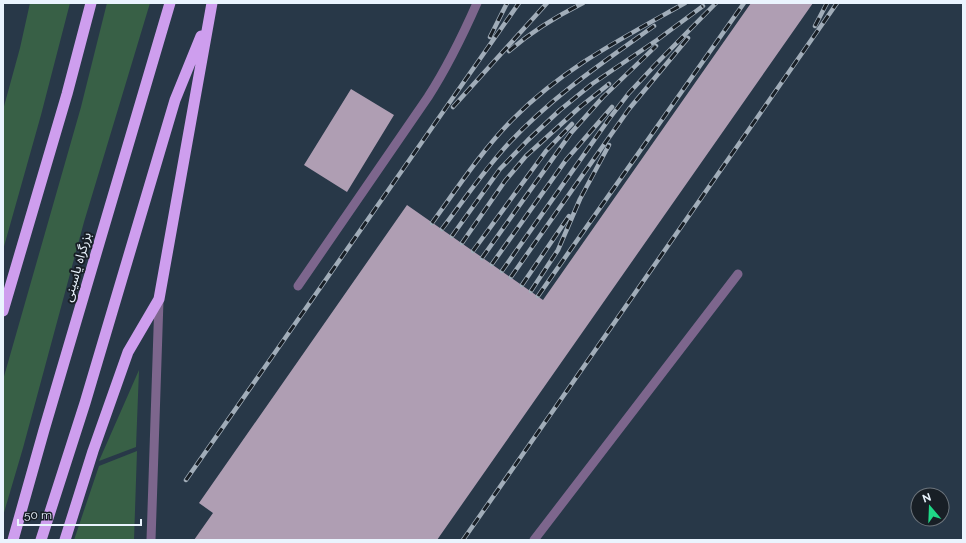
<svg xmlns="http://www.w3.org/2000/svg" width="966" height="543" font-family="Raleway,'Noto Sans Arabic',sans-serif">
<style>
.green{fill:#386046}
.building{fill:#af9eb3}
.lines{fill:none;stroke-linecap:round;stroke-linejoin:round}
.service{stroke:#7d668d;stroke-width:9}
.trunk{stroke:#ce9eee;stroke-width:11}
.rail-casing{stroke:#a1adb9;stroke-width:4.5}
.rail{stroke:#181f26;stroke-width:3;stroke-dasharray:9;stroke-linecap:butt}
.labels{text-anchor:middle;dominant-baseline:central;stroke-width:4;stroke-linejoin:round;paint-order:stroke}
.street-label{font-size:13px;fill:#eaf4fe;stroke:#181f26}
</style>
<rect width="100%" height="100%" fill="#283848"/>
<path class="green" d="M30,3h40l-29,112 -38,135v-140l17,-62z
M107,3h43l-66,219 -61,226 -20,68v-136l78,-273z
M139,370l-3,77 -37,14z
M137,451l-3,89h-60l25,-74z"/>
<path class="building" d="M751,3h62l-376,537h-243l19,-27 -14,-10 208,-298 136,95z
M351,89l43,26 -47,77 -43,-27z"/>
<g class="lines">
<path class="service" d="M298,286l130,-189c20,-31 34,-60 49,-94
M151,540l8,-240
M534,540l204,-266"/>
<path class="trunk" d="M3,311l64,-217 24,-91
M13,540l31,-110 126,-427
M41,540l44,-137 90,-303 26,-64
M65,540l28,-89 35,-99 31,-53 53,-296"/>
<g class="rail-casing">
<path id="rail" d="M815,26l12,-23
M490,37l17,-34
M509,51c22,-19 48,-35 74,-48
M453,107l94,-104
M432,223c26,-36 51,-74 82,-105 51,-51 109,-80 171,-115
M442,229c22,-29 42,-59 67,-86 44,-47 93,-80 145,-117
M452,236l48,-67 28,-29 32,-30 32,-26 65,-44 46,-34
M462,243l43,-62 21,-25 54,-49 29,-23
M473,251l73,-100 26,-27
M482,258l89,-125 32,-36 53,-51
M492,264l74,-104 46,-53
M502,271l107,-152 20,-26 27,-29 60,-61
M511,277l118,-168 59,-71
M522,285l47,-69
M531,291l27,-41 22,-51 29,-54
M538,296l206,-293
M186,480l333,-477
M463,540l374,-537"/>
</g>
<use href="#rail" class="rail"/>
</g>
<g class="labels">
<g class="street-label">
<text transform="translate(77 267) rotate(-74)">بزرگراه یاسینی</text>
</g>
</g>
<rect width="966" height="543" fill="none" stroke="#eaf4fe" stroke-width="8"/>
<g transform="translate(930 507) rotate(341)"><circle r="19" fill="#181f26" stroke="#6c747c"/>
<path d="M0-3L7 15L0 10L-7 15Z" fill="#1fd887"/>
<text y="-6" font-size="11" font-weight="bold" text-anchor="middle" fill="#eaf4fe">N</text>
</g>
<path d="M18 519v6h123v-6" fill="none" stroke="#eaf4fe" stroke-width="2"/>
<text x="24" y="519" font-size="12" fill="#eaf4fe" stroke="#181f26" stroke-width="3" paint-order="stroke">50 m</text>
</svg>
